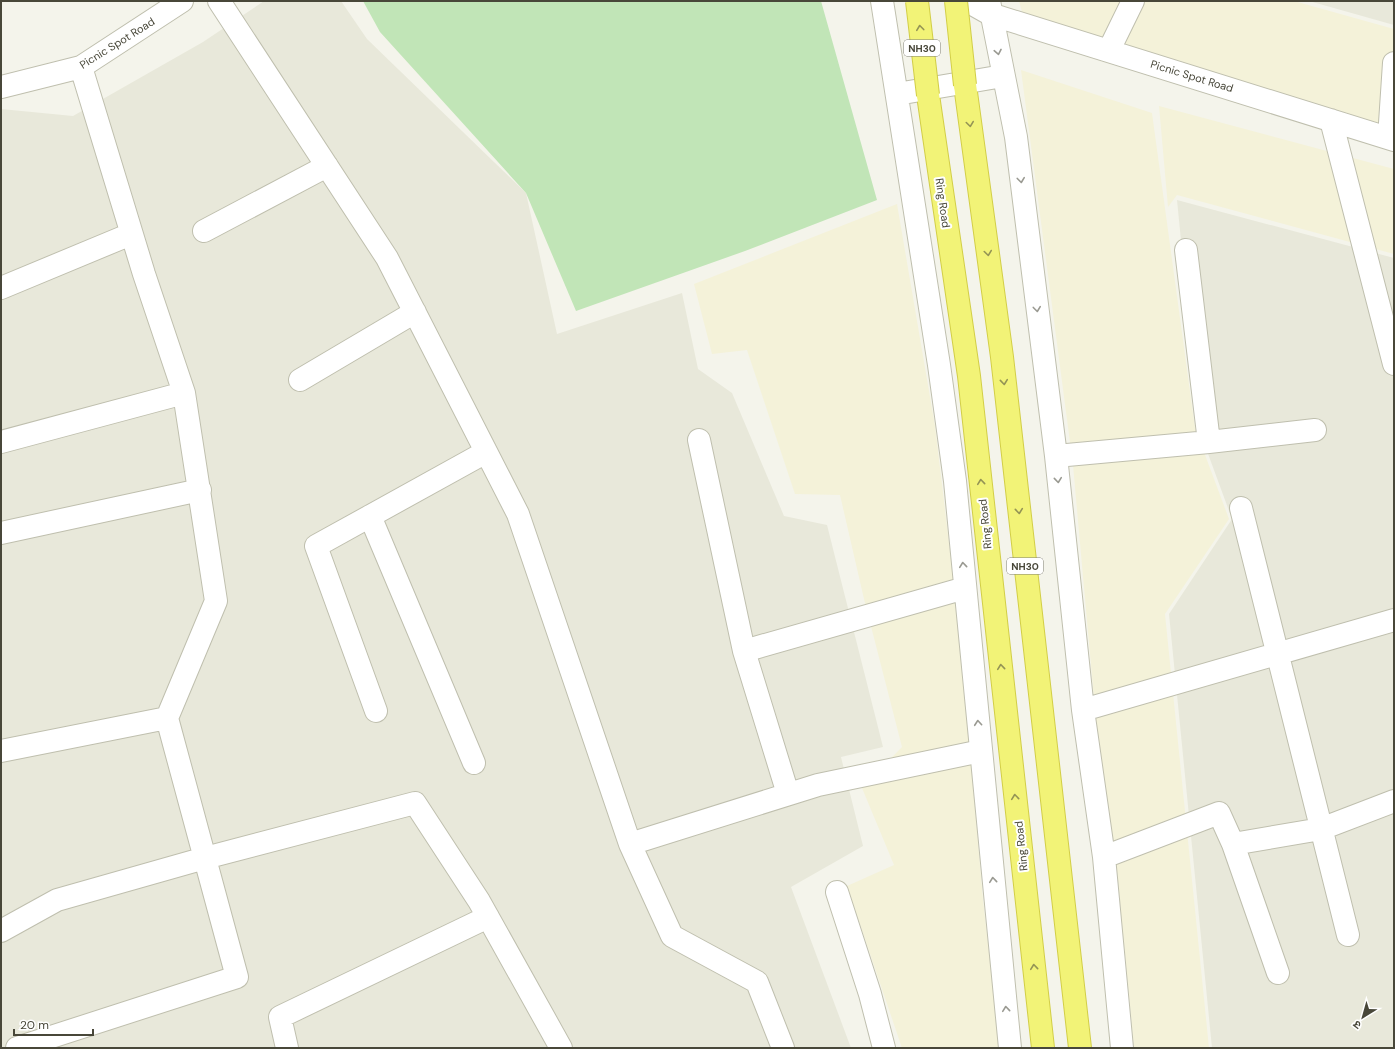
<svg xmlns="http://www.w3.org/2000/svg" width="1395" height="1049" font-family="'DM Sans','Noto Sans Devanagari',sans-serif">
<style>
.residential{fill:#e8e8da}
.commercial{fill:#f4f2d9}
.green{fill:#c1e5b7}
.lines{fill:none;stroke-linecap:round;stroke-linejoin:round}
.minor-casing{stroke:#bfbfae;stroke-width:24}
.highway-casing{stroke:#d2ce47;stroke-width:24}
.minor{stroke:#fff;stroke-width:22}
.highway{stroke:#f2f377;stroke-width:22}
.highway-bridge-casing{stroke:#d2ce47;stroke-width:24;stroke-linecap:butt}
.highway-bridge{stroke:#f2f377;stroke-width:22}
.oneway{stroke:#949455}
.oneway2{stroke:#9a9a92}
.labels{text-anchor:middle;dominant-baseline:central;stroke-width:4;stroke-linejoin:round;paint-order:stroke}
.shield{fill:#fff;stroke:#7f7e74;stroke-width:1}
.shield-label{font-size:10px;font-weight:bold;fill:#484739}
.street-label{font-size:11px;fill:#484739;stroke:#fff}
</style>
<rect width="100%" height="100%" fill="#f4f4eb"/>
<path class="residential" d="M264,1h77l26,38 159,154 31,141 125,-41 16,76 34,24 52,123 43,9 56,222 -42,10 22,89 -72,41 60,161h-850v-939l72,7 130,-74z
M1309,1h85v24z
M1177,200l217,58v790h-182l-43,-434 63,-95 -32,-87z"/>
<path class="commercial" d="M1019,1h275l100,28v105l-370,-114z
M1021,70l131,43 43,315 34,91 -64,95 44,434h-75l-18,-187 -20,-140 -23,-256z
M1159,106l235,63v85l-217,-59 -9,12z
M897,204l38,222 26,217 22,257 17,148h-98l-55,-162 47,-21 -32,-77 40,-41 -38,-148 -24,-104 -45,-1 -48,-144 -35,4 -18,-70z"/>
<path class="green" d="M363,1h458l56,199 -132,51 -169,60 -50,-118 -146,-161z"/>
<g class="lines">
<g class="minor-casing">
<path id="minor" d="M219,1l168,257 131,256 112,330 188,-59 163,-34
M882,1l57,364 16,116 55,567
M967,1l23,13 404,126
M989,1l27,136 40,319 27,254 21,147 18,191
M1109,50l24,-49
M1,87l80,-20 101,-66
M897,94l106,-18
M1331,120l63,244
M1389,138l5,-75
M204,231l123,-65
M1186,250l23,192
M1,288l130,-54
M300,380l115,-68
M699,440l45,211 44,143
M1,442l183,-49
M1056,456l153,-14 106,-12
M1241,508l107,427
M370,516l104,247
M1,533l199,-43
M744,651l221,-63
M1083,710l311,-90
M376,711l-60,-165 170,-94
M1,751l166,-33 49,-117 -32,-208 -40,-119 -63,-207
M630,844l42,92 85,46 26,66
M1233,844l88,-15 73,-28
M1104,857l115,-44 14,31 45,129
M837,892l33,102 14,54
M1,931l56,-31 148,-42 210,-55 64,98 82,147
M17,1048l220,-71 -70,-259
M287,1048l-7,-31 208,-100"/>
</g>
<g class="highway-casing">
<path id="highway" d="M965,85l37,272 78,691
M928,95l41,281 74,672"/>
</g>
<use href="#minor" class="minor"/>
<use href="#highway" class="highway"/>
<g class="highway-bridge-casing">
<path id="highway-bridge" d="M917,1l11,94
M956,1l9,84"/>
</g>
<use href="#highway-bridge" class="highway-bridge"/>
</g>
<defs><path id="oneway-chevron" d="M-2-3.5L2.5 0L-2 3.5" fill="none" stroke-width="1.6" stroke-linecap="round" stroke-linejoin="round"/></defs>
<g class="oneway">
<use href="#oneway-chevron" transform="translate(920 28) rotate(-97)"/>
<use href="#oneway-chevron" transform="translate(970 124) rotate(82)"/>
<use href="#oneway-chevron" transform="translate(988 253) rotate(82)"/>
<use href="#oneway-chevron" transform="translate(1004 382) rotate(84)"/>
<use href="#oneway-chevron" transform="translate(981 482) rotate(-96)"/>
<use href="#oneway-chevron" transform="translate(1019 511) rotate(84)"/>
<use href="#oneway-chevron" transform="translate(1001 667) rotate(-96)"/>
<use href="#oneway-chevron" transform="translate(1015 797) rotate(-96)"/>
<use href="#oneway-chevron" transform="translate(1034 967) rotate(-96)"/>
</g>
<g class="oneway2">
<use href="#oneway-chevron" transform="translate(998 52) rotate(79)"/>
<use href="#oneway-chevron" transform="translate(1021 180) rotate(83)"/>
<use href="#oneway-chevron" transform="translate(1037 309) rotate(83)"/>
<use href="#oneway-chevron" transform="translate(1058 480) rotate(84)"/>
<use href="#oneway-chevron" transform="translate(963 565) rotate(-96)"/>
<use href="#oneway-chevron" transform="translate(978 723) rotate(-95)"/>
<use href="#oneway-chevron" transform="translate(993 880) rotate(-96)"/>
<use href="#oneway-chevron" transform="translate(1006 1009) rotate(-96)"/>
</g>
<g class="labels">
<g class="shield">
<rect x="904" y="40" width="36" height="16" rx="3"/>
<rect x="1007" y="558" width="36" height="16" rx="3"/>
</g>
<g class="shield-label">
<text x="922" y="48">NH30</text>
<text x="1025" y="566">NH30</text>
</g>
<g class="street-label">
<text transform="translate(117 43) rotate(-32)">Picnic Spot Road</text>
<text transform="translate(1192 76) rotate(17)">Picnic Spot Road</text>
<text transform="translate(943 203) rotate(82)">Ring Road</text>
<text transform="translate(985 524) rotate(-96)">Ring Road</text>
<text transform="translate(1021 846) rotate(-96)">Ring Road</text>
</g>
</g>
<rect width="1395" height="1049" fill="none" stroke="#484739" stroke-width="4"/>
<g transform="translate(1363 1017) rotate(217)" stroke="#ffffff" stroke-width="3" paint-order="stroke">
<path d="M0-3L7 15L0 10L-7 15Z" fill="#484739"/>
<text y="-6" font-size="11" font-weight="bold" text-anchor="middle" fill="#484739">उ</text>
</g>
<path d="M14 1029v6h79v-6" fill="none" stroke="#484739" stroke-width="2"/>
<text x="20" y="1029" font-size="12" fill="#484739" stroke="#ffffff" stroke-width="3" paint-order="stroke">20 m</text>
</svg>
